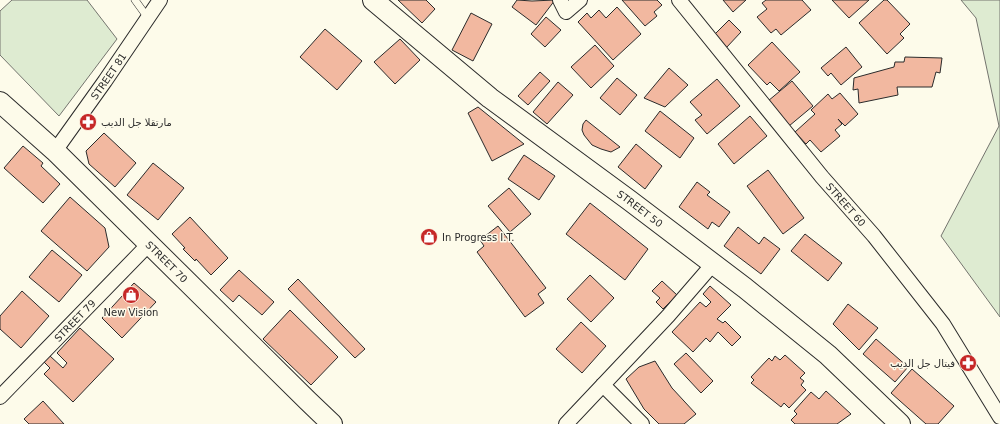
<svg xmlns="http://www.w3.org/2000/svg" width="1000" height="424" font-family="'DejaVu Sans','Noto Naskh Arabic',sans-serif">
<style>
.green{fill:#deebd1;stroke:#74746e}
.building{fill:#f2b8a0;stroke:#2b2b2b}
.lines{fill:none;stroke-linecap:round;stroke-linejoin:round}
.lane-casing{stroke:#2b2b2b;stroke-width:8}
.street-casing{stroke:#2b2b2b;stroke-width:16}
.secondary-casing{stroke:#2b2b2b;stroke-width:22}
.lane{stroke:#fdfbea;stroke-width:7}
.street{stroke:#fdfbea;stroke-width:14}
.secondary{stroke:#fdfbea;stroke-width:20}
.labels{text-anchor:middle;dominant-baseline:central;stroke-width:3;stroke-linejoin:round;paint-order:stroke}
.street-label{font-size:10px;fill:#2b2b2b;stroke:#fdfbea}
.poi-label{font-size:10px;fill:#2b2b2b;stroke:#fdfbea;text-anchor:start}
</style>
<rect width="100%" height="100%" fill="#fdfbea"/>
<path class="green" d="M12,0h75l30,39 -58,77 -59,-61v-44z
M961,0h39v317l-59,-81 58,-110 -23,-108z"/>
<path class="building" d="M398,0h28l9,9 -13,14z
M517,0l15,1 23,-1 -19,25 -24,-18z
M622,0h35l5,5 -8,7 3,4 -12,10z
M723,0h23l-13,12z
M766,0h36l9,10 -30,25 -5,-6 -5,4 -14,-16 10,-8 -5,-6z
M832,0h37l-20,18z
M884,0h3l23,24 -10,10 4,4 -17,16 -28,-31z
M617,7l24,27 -28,26 -35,-38 9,-9 4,5 8,-8 7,8z
M471,13l21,11 -19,37 -21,-11z
M546,17l15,13 -16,17 -14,-13z
M729,20l12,12 -15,16 -12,-13z
M325,29l37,32 -25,29 -37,-33z
M400,39l20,21 -25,24 -21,-22z
M772,42l28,30 -21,19 -9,-9 -3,3 -19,-20z
M595,45l19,21 -23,22 -20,-21z
M846,47l16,20 -21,18 -10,-12 -3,3 -7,-8z
M905,57l37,1 -2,15 -4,-1 -4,15h-35l1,8 -39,8 -1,-14 -5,1 1,-12 40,-11 1,-5h9z
M669,68l19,17 -23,22 -21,-9z
M540,72l10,9 -22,24 -10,-9z
M617,78l20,17 -17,20 -20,-17z
M717,79l23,27 -33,28 -12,-14 7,-5 -12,-13z
M792,81l21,25 -24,20 -21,-25z
M558,82l15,13 -26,29 -14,-12z
M840,93l18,21 -13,12 -7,-7 4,5 -7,6 5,6 -19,16 -11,-12 -4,4 -11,-12 20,-18 -4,-4 17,-16 4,5z
M478,107l46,37 -32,17 -24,-48z
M660,111l34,27 -14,20 -35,-27z
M750,116l17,20 -33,28 -16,-20z
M586,120l34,27 -9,5 -10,-3 -9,-4 -8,-10 -2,-5 1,-6z
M104,133l32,30 -21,24 -26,-23 -3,-13z
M636,144l26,22 -17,23 -27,-22z
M23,146l20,17 -2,3 19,18 -17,19 -39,-35z
M524,155l31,21 -16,24 -31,-21z
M153,163l31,25 -26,32 -31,-25z
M768,170l36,48 -21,16 -36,-48z
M697,182l13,10 -3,3 23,17 -11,15 -7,-5 -4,7 -29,-22z
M509,188l22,26 -21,18 -22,-26z
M70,197l35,31 4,19 -22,24 -46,-40z
M590,203l58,46 -23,31 -59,-46z
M190,217l38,41 -17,17 -15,-16 -1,2 -12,-12 2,-1 -13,-14z
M498,226l48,62 -8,6 6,9 -19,14 -48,-65 7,-6 -4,-6z
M738,227l21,17 5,-7 16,12 -19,25 -37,-28z
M805,234l37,29 -14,18 -37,-30z
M52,250l30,25 -23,27 -30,-25z
M239,270l35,32 -12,13 -23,-20 -6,7 -13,-12z
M590,275l24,23 -23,24 -24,-23z
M298,279l67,70 -10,9 -67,-69z
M662,281l15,14 -14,14 -7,-7 4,-4 -8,-7z
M134,283l22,19 -34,36 -20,-20z
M710,286l21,19 -14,14 6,4 2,-2 16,16 -9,9 -14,-14 -8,10 -4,-4 -13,14 -21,-20 28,-30 6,5 5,-5 -8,-8z
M22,291l27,25 -28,32 -21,-19v-13z
M848,304l30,24 -19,22 -26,-26z
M290,310l48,47 -27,28 -48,-46z
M581,322l25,24 -24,27 -26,-24z
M80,328l34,31 -41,43 -29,-28 6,-6 -6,-6 6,-6 13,12 4,-5 -10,-10z
M876,339l32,28 -13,15 -32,-28z
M686,353l27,28 -12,12 -27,-29z
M785,355l20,18 -5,5 4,3 -3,4 5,5 -17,18 -5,-5 -3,4 -30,-24 3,-3 -3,-3 18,-19 3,3 3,-5 5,4z
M655,361l17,27 24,26 -12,10h-25l-15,-15 -18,-30 13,-12z
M912,369l42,37 -16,18h-12l-35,-31z
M826,391l25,23 -14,10h-42l-4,-4 6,-6 -3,-3 17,-19 8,7z
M43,401l21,23h-35l-5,-5z"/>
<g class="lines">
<g class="lane-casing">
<path id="lane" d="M135,0l13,18"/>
</g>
<g class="street-casing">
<g id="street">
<path d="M560,0l6,12 14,-12"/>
<path id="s1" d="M679,0l143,177 52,59 69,88 57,93"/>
<path id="s2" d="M55,151l50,-70 55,-81"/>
<path d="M603,385l39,39"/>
<path id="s3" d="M0,397l149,-153"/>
<path d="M566,424l102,-108 45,-52"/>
</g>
</g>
<g class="secondary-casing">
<g id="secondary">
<path id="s4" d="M373,0l117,98 139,102 116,88 83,67 72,69"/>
<path id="s5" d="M0,102l55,49 253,250 24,23"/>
</g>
</g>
<use href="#lane" class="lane"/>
<use href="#street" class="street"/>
<use href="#secondary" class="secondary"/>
</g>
<defs>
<g id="pharmacy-disc" transform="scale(0.9)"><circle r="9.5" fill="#c62828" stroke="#fdfbea"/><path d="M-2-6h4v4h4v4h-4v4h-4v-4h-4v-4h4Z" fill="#fff"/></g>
<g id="shop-disc" transform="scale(0.9)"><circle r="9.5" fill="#c62828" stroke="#fdfbea"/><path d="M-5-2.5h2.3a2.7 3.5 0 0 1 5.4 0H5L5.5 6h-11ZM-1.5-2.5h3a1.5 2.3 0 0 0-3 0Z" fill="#fff"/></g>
</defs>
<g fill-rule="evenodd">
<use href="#pharmacy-disc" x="88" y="122"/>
<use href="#shop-disc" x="429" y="237"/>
<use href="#shop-disc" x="131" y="295"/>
<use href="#pharmacy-disc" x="968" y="363"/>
</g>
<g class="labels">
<g class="street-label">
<text stroke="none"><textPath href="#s2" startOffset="92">STREET 81</textPath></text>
<text stroke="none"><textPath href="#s1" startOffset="264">STREET 60</textPath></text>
<text stroke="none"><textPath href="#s4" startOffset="339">STREET 50</textPath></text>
<text stroke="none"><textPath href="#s5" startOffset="231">STREET 70</textPath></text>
<text stroke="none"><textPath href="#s3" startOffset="107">STREET 79</textPath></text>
</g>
<g class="poi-label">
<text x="101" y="122">مارتقلا جل الديب</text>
<text x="442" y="237">In Progress I.T.</text>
<text x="131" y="312" text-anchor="middle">New Vision</text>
<text x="955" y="363" text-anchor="end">فيتال جل الديب</text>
</g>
</g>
</svg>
